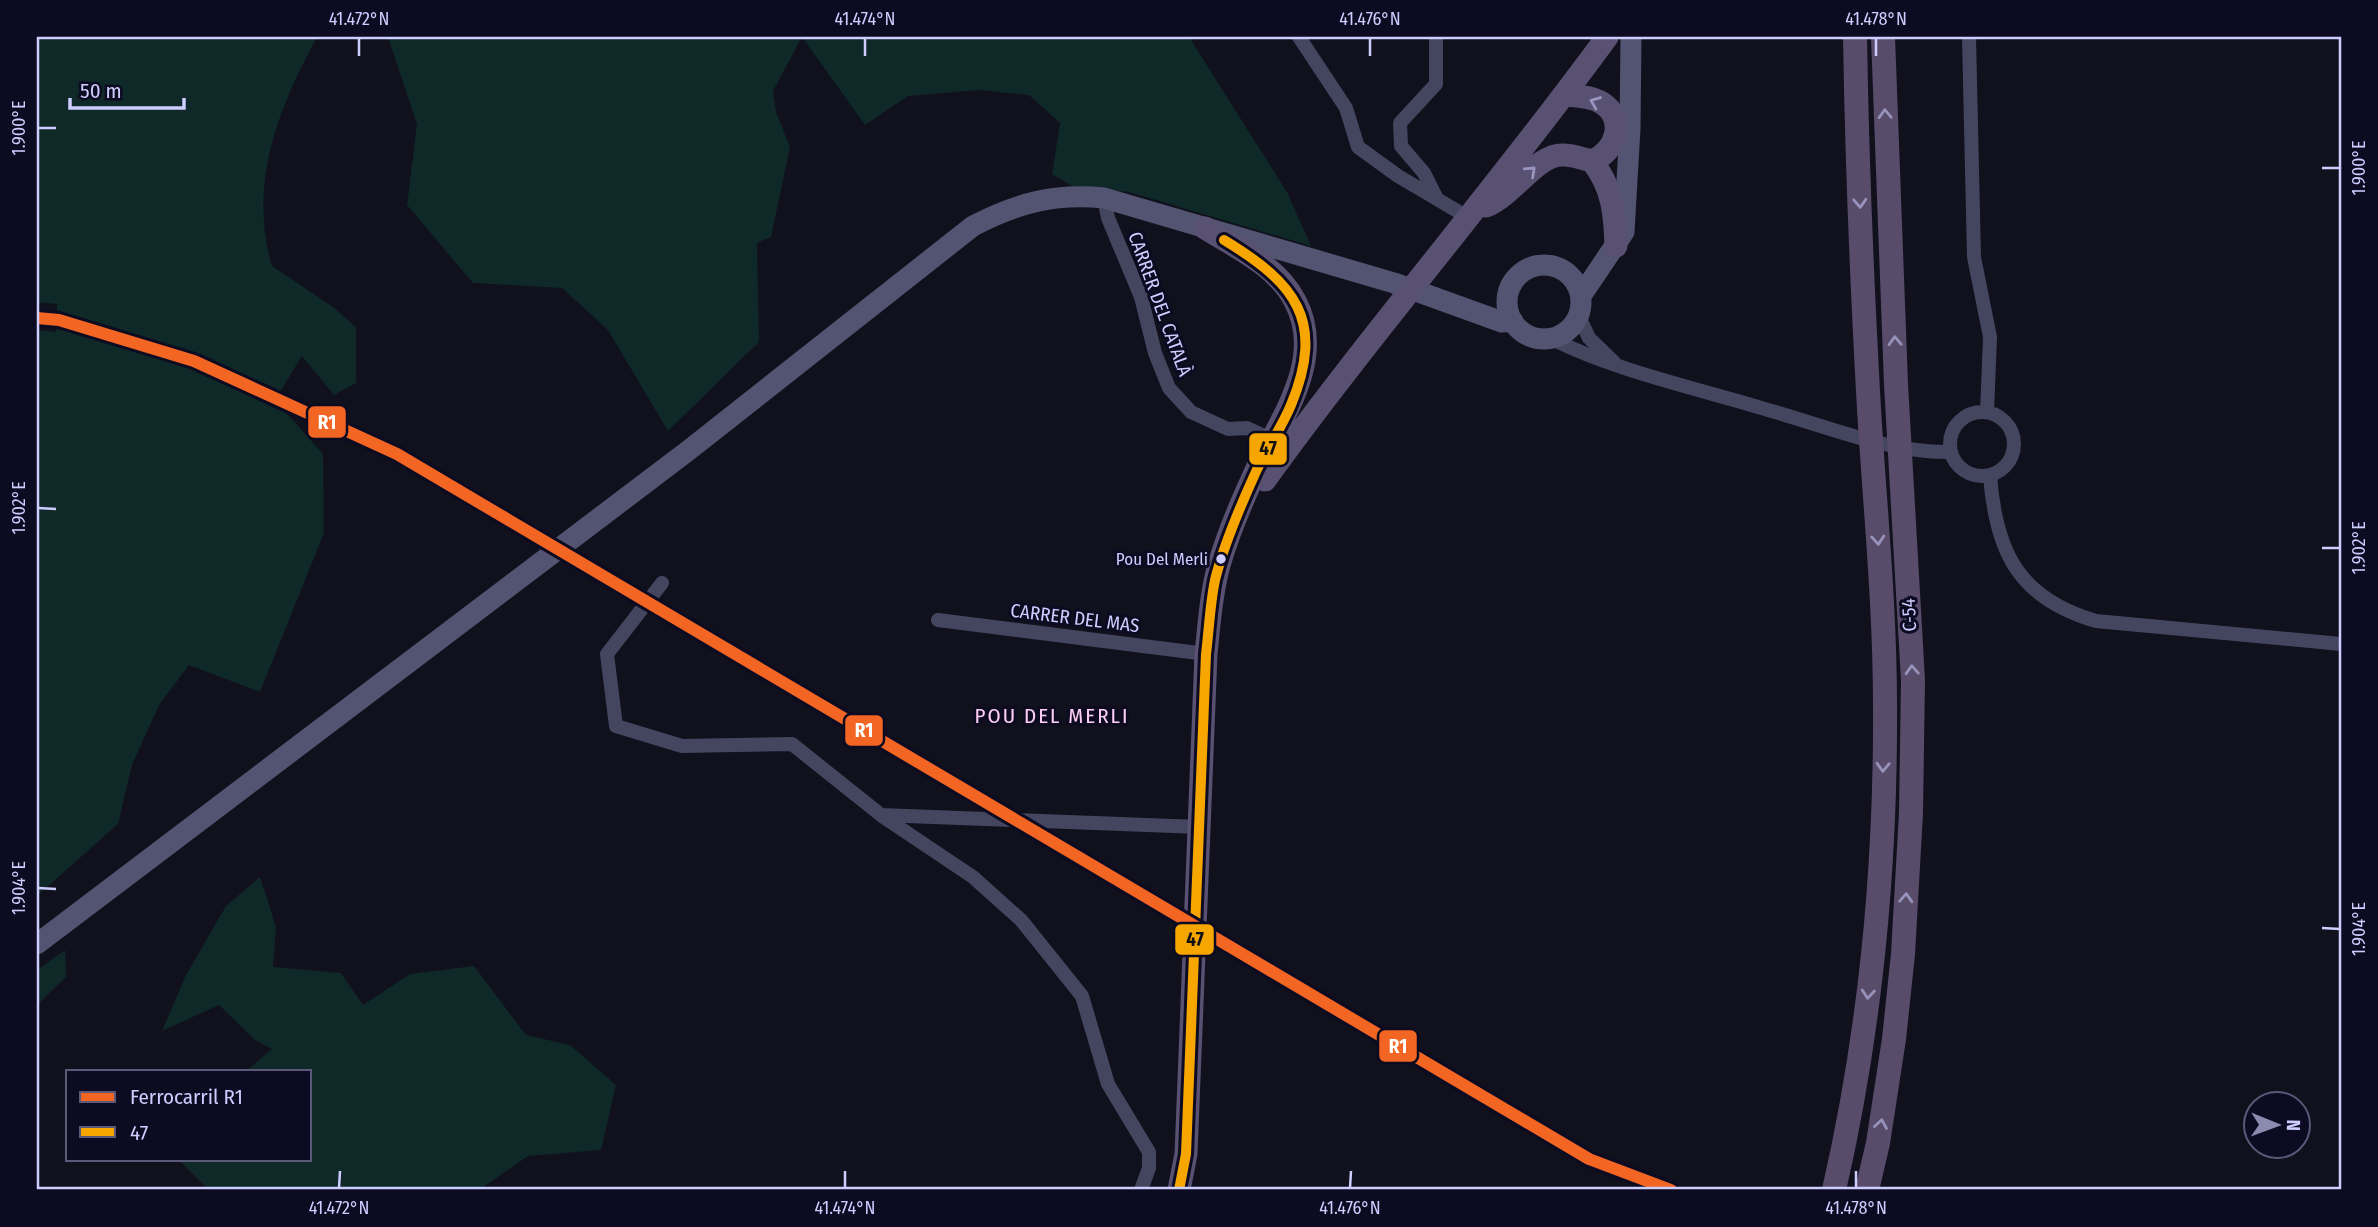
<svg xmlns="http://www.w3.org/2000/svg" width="2378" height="1227" font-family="'Fira Sans Condensed',sans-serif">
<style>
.green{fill:#0e2927}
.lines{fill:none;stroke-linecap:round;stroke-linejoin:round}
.minor{stroke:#44465f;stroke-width:14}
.secondary{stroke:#525471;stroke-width:21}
.primary{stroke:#585171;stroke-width:23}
.trunk{stroke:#584c6a;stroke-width:24}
.bus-1-casing{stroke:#0d0b22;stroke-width:16}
.bus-1{stroke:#f7a600;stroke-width:10}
.rail-1-casing{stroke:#0d0b22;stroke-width:18}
.rail-1{stroke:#f26522;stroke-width:12}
.oneway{stroke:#9895bf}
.oneway2{stroke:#9893bc}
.ticks{fill:none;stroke:#cdcdff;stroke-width:2.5}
.bus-dot{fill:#cdcdff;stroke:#0d0b22;stroke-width:2.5}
.labels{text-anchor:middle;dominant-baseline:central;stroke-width:6;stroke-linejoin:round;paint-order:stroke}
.bus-label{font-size:17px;fill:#cdcdff;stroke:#0d0b22;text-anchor:end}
.street-label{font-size:19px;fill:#cdcdff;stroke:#0d0b22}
.neighbourhood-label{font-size:21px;letter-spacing:2px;fill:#ffcff3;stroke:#0d0b22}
.line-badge{stroke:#0d0b22;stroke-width:2.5}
.badge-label{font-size:19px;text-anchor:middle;font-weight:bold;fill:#fff}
.pale-badge-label{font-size:19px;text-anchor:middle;font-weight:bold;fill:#111}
.neatline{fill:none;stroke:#cdcdff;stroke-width:2.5}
.ticks-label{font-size:18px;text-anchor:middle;fill:#cdcdff}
</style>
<rect width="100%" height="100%" fill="#11101d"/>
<path class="green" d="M37,37h280c-39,72 -69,147 -45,229l61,41 23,20v56l-22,12 -32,-39 -27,44 48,54 1,79 -64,159 -71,-27 -30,40 -27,60 -14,59 -81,72v-566l19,2 1,-28 -20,-2z
M388,37h801l98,155 24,54 -182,-54 -57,-6 -20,-12 8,-51 -31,-28 -51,-5 -70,6 -43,29 -63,-88 -29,54 3,21 14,35 -19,90 -14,6 2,99 -91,89 -60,-101 -46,-42 -89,-5 -66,-78 10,-81z
M260,877l16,50 -3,40 68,6 22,32 47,-31 64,-8 52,69 44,10 46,40 -15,65 -73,6 -49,34h-270l-31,-31h132v-88h-64l26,-22 -17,-9 -36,-35 -57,26 24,-56 40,-69z
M65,950l1,27 -29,28v-35z"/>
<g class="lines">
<path class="minor" d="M1299,37l47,71 12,39 40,29 71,42
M1436,37v47l-36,39 1,23 23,27 12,24
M1969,37l5,220 16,80 -3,75
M1104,198l4,20 33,79 14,56 14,35 22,24 37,17 19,-1 26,12
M1576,320l7,5 6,13 25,24
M1550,338c68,34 146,50 218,72 58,16 121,43 182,42
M1950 444a32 32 0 1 1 64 0a32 32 0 1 1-64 0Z
M1990,476c6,76 28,122 106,145l245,23
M662,583l-55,71 9,72 66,20 110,-2 89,71 318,12
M938,620l268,34
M882,816l91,61 48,43 61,76 26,88 41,68v16l-8,22"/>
<path class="secondary" d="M1507 302a37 37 0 1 1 74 0a37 37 0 1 1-74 0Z
M1581,296l43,-64 6,-103 1,-92
M37,944l652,-494 284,-224c44,-23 82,-33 131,-28l290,85 108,39 11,-1"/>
<path class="primary" d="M1564,95c12,1 27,1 38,8 25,16 14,49 -10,58
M1486,206c28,-11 51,-53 78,-51 9,0 19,4 28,6 21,27 23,52 24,85
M1265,480c109,-151 232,-292 342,-443
M1179,1190l7,-36 20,-500c3,-29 5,-61 13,-89 8,-28 23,-64 35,-90 24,-53 73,-114 41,-174 -18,-35 -58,-53 -90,-73"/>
<path class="trunk" d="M1834,1190c36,-157 52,-323 51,-485 0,-99 -10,-197 -16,-296 -7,-124 -12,-248 -14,-372
M1867,1190l11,-47 16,-104 9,-85 8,-141 2,-133 -17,-296 -13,-347"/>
<g class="bus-1-casing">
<path id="bus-1" d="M1179,1190l7,-36 20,-500c3,-24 4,-50 9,-74 8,-33 25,-73 39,-104 11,-25 27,-47 37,-71 35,-85 4,-122 -67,-165"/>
</g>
<use href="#bus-1" class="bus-1"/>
<g class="rail-1-casing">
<path id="rail-1" d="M37,318l22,2 135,41 203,93 1192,705 82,31"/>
</g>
<use href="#rail-1" class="rail-1"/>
</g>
<defs><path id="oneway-chevron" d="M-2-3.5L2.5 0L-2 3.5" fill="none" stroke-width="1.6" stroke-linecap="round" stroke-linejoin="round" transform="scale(1.75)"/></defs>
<g class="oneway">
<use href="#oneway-chevron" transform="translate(1595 102) rotate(-158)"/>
<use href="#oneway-chevron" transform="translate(1531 171) rotate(-43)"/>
</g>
<g class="oneway2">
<use href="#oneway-chevron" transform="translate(1885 114) rotate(-92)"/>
<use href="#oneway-chevron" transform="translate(1860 203) rotate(87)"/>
<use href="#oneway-chevron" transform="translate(1895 341) rotate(-92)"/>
<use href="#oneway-chevron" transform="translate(1878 540) rotate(86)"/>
<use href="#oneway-chevron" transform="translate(1912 670) rotate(-93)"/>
<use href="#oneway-chevron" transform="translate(1883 767) rotate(92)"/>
<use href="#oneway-chevron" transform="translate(1906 898) rotate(-87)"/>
<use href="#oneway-chevron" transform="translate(1868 994) rotate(95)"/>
<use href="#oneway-chevron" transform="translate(1881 1124) rotate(-81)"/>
</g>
<path class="ticks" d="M359,56v-18M865,56v-18M1370,56v-18M1876,56v-18M38,128h18M2322,168h18M38,508l18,1M2322,548h18M38,888l18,1M2322,928l18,1M339,1188l1,-17M845,1188v-17M1350,1188l1,-17M1856,1188v-17"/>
<circle class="bus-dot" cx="1221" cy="559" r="6"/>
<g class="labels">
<g class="bus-label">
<text x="1208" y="559">Pou Del Merli</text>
</g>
<g class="street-label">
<text transform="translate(1160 304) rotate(70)">CARRER DEL CATALÀ</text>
<text transform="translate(1909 615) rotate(-93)">C-54</text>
<text transform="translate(1075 618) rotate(7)">CARRER DEL MAS</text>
</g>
<g class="neighbourhood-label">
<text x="1052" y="716">POU DEL MERLI</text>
</g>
</g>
<g class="line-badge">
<rect x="307" y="405" width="40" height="34" rx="7" fill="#f26522"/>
<rect x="1248" y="432" width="40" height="34" rx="7" fill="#f7a600"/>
<rect x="844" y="714" width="40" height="33" rx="7" fill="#f26522"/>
<rect x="1174" y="923" width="41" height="33" rx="7" fill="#f7a600"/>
<rect x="1378" y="1029" width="40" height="34" rx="7" fill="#f26522"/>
</g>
<g class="badge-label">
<text x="327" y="429">R1</text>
<text x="864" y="737">R1</text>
<text x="1398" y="1053">R1</text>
</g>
<g class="pale-badge-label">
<text x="1268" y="455">47</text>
<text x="1195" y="946">47</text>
</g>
<rect width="2378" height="1227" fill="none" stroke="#0d0b22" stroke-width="77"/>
<rect x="66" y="1070" width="245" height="91" fill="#0d0b22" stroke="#5a597a" stroke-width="2"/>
<rect x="80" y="1092" width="35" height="10" fill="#f26522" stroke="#5a597a" stroke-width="2"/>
<text x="130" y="1104" font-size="21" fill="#cdcdff">Ferrocarril R1</text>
<rect x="80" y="1127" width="35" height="10" fill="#f7a600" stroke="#5a597a" stroke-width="2"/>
<text x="130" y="1140" font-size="21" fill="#cdcdff">47</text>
<g transform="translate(2277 1125) rotate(91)"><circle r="33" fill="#0d0b22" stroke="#5a597a" stroke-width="2"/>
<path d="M0-5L12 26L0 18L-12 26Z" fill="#8b8bb0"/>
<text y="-10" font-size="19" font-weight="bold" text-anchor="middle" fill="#cdcdff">N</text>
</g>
<path d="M70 98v10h114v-10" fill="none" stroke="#cdcdff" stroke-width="3.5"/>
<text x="80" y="98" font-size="21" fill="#cdcdff" stroke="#0d0b22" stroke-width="5" paint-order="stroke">50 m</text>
<rect x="38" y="38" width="2302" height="1150" class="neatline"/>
<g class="ticks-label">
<text x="359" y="25">41.472°N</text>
<text x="865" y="25">41.474°N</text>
<text x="1370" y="25">41.476°N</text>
<text x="1876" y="25">41.478°N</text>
<text transform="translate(19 128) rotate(-90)" y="6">1.900°E</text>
<text transform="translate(2359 168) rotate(-90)" y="6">1.900°E</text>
<text transform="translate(19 508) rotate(-90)" y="6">1.902°E</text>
<text transform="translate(2359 548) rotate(-90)" y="6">1.902°E</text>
<text transform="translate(19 888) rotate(-90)" y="6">1.904°E</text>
<text transform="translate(2359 929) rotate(-90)" y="6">1.904°E</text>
<text x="339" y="1214">41.472°N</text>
<text x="845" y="1214">41.474°N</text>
<text x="1350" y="1214">41.476°N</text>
<text x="1856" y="1214">41.478°N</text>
</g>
</svg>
